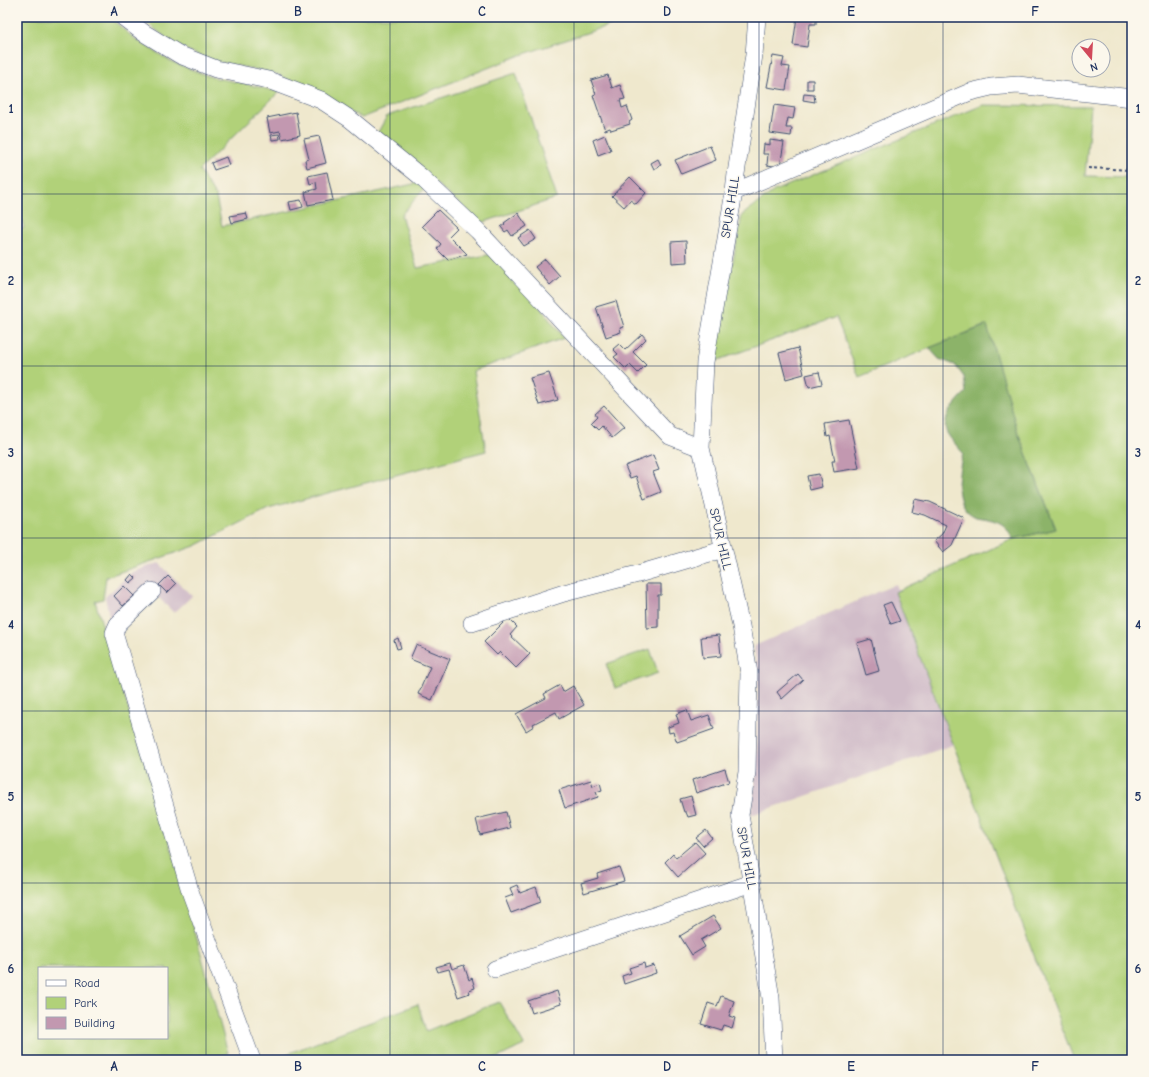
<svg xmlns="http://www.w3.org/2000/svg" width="1149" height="1077" font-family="'Comic Neue',sans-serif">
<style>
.industrial{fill:#d1bdc9}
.green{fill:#b1d179;stroke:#66806c;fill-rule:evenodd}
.forest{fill:#8cb369;stroke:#547164}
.building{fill:#c298b0}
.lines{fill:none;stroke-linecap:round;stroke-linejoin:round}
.minor-casing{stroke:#3b4b6f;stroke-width:18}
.path{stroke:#3b4b6f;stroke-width:2;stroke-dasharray:3 3;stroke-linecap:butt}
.minor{stroke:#fff;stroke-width:17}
.grid{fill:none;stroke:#1b2f5e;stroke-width:1;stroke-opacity:0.55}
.labels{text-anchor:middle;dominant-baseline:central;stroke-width:3;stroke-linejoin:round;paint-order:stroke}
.street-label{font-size:13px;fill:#1b2f5e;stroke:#fbf7ec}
.neatline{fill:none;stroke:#1b2f5e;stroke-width:1.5}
.grid-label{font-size:13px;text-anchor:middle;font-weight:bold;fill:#1b2f5e}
</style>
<rect width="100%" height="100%" fill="#fbf7ec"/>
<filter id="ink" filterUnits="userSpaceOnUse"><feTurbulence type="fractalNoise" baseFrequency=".025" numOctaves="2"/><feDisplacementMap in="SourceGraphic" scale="8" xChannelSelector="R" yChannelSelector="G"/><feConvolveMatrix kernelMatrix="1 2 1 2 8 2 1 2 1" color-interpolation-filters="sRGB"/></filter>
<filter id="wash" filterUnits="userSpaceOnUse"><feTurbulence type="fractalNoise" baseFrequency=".012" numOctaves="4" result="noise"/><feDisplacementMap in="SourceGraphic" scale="16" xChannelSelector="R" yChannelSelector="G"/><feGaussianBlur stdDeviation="0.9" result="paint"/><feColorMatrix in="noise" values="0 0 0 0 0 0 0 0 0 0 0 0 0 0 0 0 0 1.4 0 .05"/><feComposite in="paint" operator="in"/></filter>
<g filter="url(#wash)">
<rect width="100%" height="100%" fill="#efe8cd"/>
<path class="industrial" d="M159,563l33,33 -18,17 -25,-25 -38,37 -6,-28 27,-25z
M896,584l59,160 -204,71 5,-41 2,-100 -4,-28z"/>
<path class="green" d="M17,17h92l26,22 37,23 39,15 36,7 32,8 -80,78 17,27 6,29 196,-43 6,6 -23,26 16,53 76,-14 38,42 33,42 -91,33 13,80 -218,58 -73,37 -89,31 -3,22 -8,2 84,272 49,180 -18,7h-193v-830l7,-2 -7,-23zM39,968h128v70h-128z
M140,17h494l-116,39 -156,62 -85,-44 -67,-14 -35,-15z
M516,73l41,125 -76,25 -103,-91 9,-16z
M983,105l108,1 -6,70 47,1v883h-58l-179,-468 118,-53 43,-10 -38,-96 -32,-108 -127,52 -23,-60 -123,45 29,-147 32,-24z
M650,649l8,24 -43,15 -9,-24z
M499,1002l25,43 -31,15h-222l147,-56 8,27z"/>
<path class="forest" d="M987,325l31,108 38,96 -43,10c-6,-12 -10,-17 -25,-20 -3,-1 -8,-1 -12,-2 -25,-11 -18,-43 -13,-64 -5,-6 -12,-13 -16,-20 -7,-14 10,-32 19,-41l-2,-15 -9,-12 -16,-6 -10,-11z"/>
<g id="blocks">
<path class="building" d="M797,17h16l-1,2h4v5h-6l-3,23 -14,-2z
M773,56l11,2 -2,8 8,1 -4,23 -19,-3z
M608,75l4,13 8,-3 5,14 -5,1 2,8 5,-2 5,14 -3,2 1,2 -19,6 -1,-2 -5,2 -12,-35 3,-1 -5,-14z
M807,80h6v9h-6z
M804,94l10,1 1,7 -12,-2z
M774,105l21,3 -2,11 -5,-1 -2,10h6l-1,8 -21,-3z
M296,112l4,23 -18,4 -2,-8 -10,2 -3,-15z
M279,134l1,5 -8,1 -1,-5z
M605,135l6,15 -13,5 -5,-15z
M319,136l7,27 -19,5 -2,-8 4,-1 -5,-20z
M770,140l14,2 -4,25 -13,-2 1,-11h-5l1,-10 6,1z
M710,146l6,14 -35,14 -6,-14z
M226,157l3,8 -15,5 -3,-7z
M658,159l3,6 -7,4 -3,-6z
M327,172l6,28 -25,5 -3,-13 12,-3 -1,-7 -6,2 -2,-8z
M630,177l16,16 -10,11 -6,-4 -6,7 -12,-11z
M301,200l2,7 -12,3 -2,-8z
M438,210l19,18 -8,8 18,18 -19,6 -11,-11 4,-5 -19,-18z
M246,213l2,6 -16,4 -2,-7z
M518,213l9,13 -15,10 -4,-6 -3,2 -4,-5 4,-3 -1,-1z
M530,230l6,9 -12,7 -6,-8z
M686,241l1,21 -15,1 -1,-21z
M545,259l15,17 -10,9 -15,-18z
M616,301l8,26 -4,1 1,4 -15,5 -10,-30z
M642,334l4,5 -13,13 13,13 -8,8 -8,-8 -4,4 -12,-12 4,-3 -5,-5 6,-5 6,6z
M798,348l6,26 -18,5 -7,-26z
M819,372l3,12 -13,3 -3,-12z
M549,373l9,27 -19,5 -9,-27z
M604,406l20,22 -12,10 -10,-12 -4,4 -7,-7 6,-6 -2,-3z
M849,420l10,48 -25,4 -2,-11h3l-5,-25 -3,1 -2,-13z
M653,455l6,15 -6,2 8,20 -17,7 -8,-23 -6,2 -5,-12z
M819,474l3,13 -12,3 -3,-14z
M915,499l15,3 34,16 -12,27 -9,7 -9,-11 8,-7 4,-9 -21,-10 -13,-3z
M132,574l4,4 -6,5 -3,-3z
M168,576l8,8 -9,9 -8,-8z
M646,584h15v11h-3v32l-11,1z
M124,586l10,10 -11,10 -9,-10z
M891,602l9,19 -9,3 -8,-19z
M508,618l9,9 -7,8 20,19 -14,14 -16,-16 -3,3 -13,-13z
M719,635l2,21 -18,2 -2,-21z
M398,638l3,10 -4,1 -3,-9z
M871,639l8,32 -13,4 -9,-32z
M416,645l34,14 -18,41 -14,-6 12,-27 -20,-8z
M798,674l5,6 -21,19 -5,-7z
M560,685l3,7 10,-6 11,19 -25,14 -3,-7 -23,12 1,2 -8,5 -10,-17 30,-16 -2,-4z
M687,710l4,11 18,-6 5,14 -37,13 -4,-10 -4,1 -1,-6 11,-4 -3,-9z
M725,769l4,13 -33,11 -4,-13z
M591,780l2,6 7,-3 2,7 -6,2 2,5 -33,11 -6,-18z
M691,796l5,19 -8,2 -2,-5h-2l-4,-13z
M506,812l4,16 -30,7 -4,-16z
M706,830l6,8 -9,8 -7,-8z
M695,842l10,11 -27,24 -13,-15 8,-8 3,4z
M619,867l5,14 -40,12 -3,-10 17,-5 -1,-4z
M517,885l3,8 16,-6 5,15 -30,11 -6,-15 8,-3 -3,-7z
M713,916l8,12 -20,12 4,7 -13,8 -12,-19z
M450,963l2,6 12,-4 5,15 3,-2 3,10 -6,2 1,3 -12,4 -9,-28 -11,3 -2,-5z
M644,963l1,5 9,-3 2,8 -32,11 -2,-8 9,-3 -2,-5z
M557,991l4,13 -29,9 -4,-12z
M721,996l13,5 -5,15 6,2 -3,10 -9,-3 -2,5 -20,-6 7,-21 9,3z"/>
</g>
</g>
<g filter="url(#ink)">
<use href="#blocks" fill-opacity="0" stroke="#3b4b6f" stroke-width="1"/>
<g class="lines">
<g class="minor-casing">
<path id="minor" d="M123,17l21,16 36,22 36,14 52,11 53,20 29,19 70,57 58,55 192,205 31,12
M757,17l-3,38 -18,119 -2,18 -29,170 -4,86 40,178 8,47 -2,99 -7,43 31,183 3,62
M734,192l236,-100 21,-5 27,-2 114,13
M152,591l-34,33 -4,9 77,261 61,166
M472,623l92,-30 74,-19 85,-25
M495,969l257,-86"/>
</g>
<path class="path" d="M1088,168l44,2"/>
<use href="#minor" class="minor"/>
</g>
</g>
<path class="grid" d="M206,17v1043M390,17v1043M574,17v1043M759,17v1043M943,17v1043M17,194h1115M17,366h1115M17,538h1115M17,711h1115M17,883h1115"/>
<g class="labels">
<g class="street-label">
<text transform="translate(730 207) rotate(-81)">SPUR HILL</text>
<text transform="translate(721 539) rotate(77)">SPUR HILL</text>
<text transform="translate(747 858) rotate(80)">SPUR HILL</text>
</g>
</g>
<rect width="1149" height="1077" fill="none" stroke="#fbf7ec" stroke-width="44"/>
<rect x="38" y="967" width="130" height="72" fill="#fbf7ec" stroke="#a1a7b3"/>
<rect x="46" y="980" width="20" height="6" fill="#ffffff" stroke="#a1a7b3"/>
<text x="74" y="987" font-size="12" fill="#1b2f5e">Road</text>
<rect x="46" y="997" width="20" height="12" fill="#b1d179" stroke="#a1a7b3"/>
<text x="74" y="1007" font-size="12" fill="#1b2f5e">Park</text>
<rect x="46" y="1017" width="20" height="12" fill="#c298b0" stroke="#a1a7b3"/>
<text x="74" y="1027" font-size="12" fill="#1b2f5e">Building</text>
<g transform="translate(1091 58) rotate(162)"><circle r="19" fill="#fbf7ec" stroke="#a1a7b3"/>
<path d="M0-3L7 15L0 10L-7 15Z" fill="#d1495b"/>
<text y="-6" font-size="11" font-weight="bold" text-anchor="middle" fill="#1b2f5e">N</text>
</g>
<rect x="22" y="22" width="1105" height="1033" class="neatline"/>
<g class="grid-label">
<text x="114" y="16">A</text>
<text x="298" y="16">B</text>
<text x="482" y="16">C</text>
<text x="667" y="16">D</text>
<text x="851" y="16">E</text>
<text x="1035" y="16">F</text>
<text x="11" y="113">1</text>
<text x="1138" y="113">1</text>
<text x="11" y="285">2</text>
<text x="1138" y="285">2</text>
<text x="11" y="457">3</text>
<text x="1138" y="457">3</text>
<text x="11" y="629">4</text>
<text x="1138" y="629">4</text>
<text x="11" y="801">5</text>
<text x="1138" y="801">5</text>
<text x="11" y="973">6</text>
<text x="1138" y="973">6</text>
<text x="114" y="1071">A</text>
<text x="298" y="1071">B</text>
<text x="482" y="1071">C</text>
<text x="667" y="1071">D</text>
<text x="851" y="1071">E</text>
<text x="1035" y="1071">F</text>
</g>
</svg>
